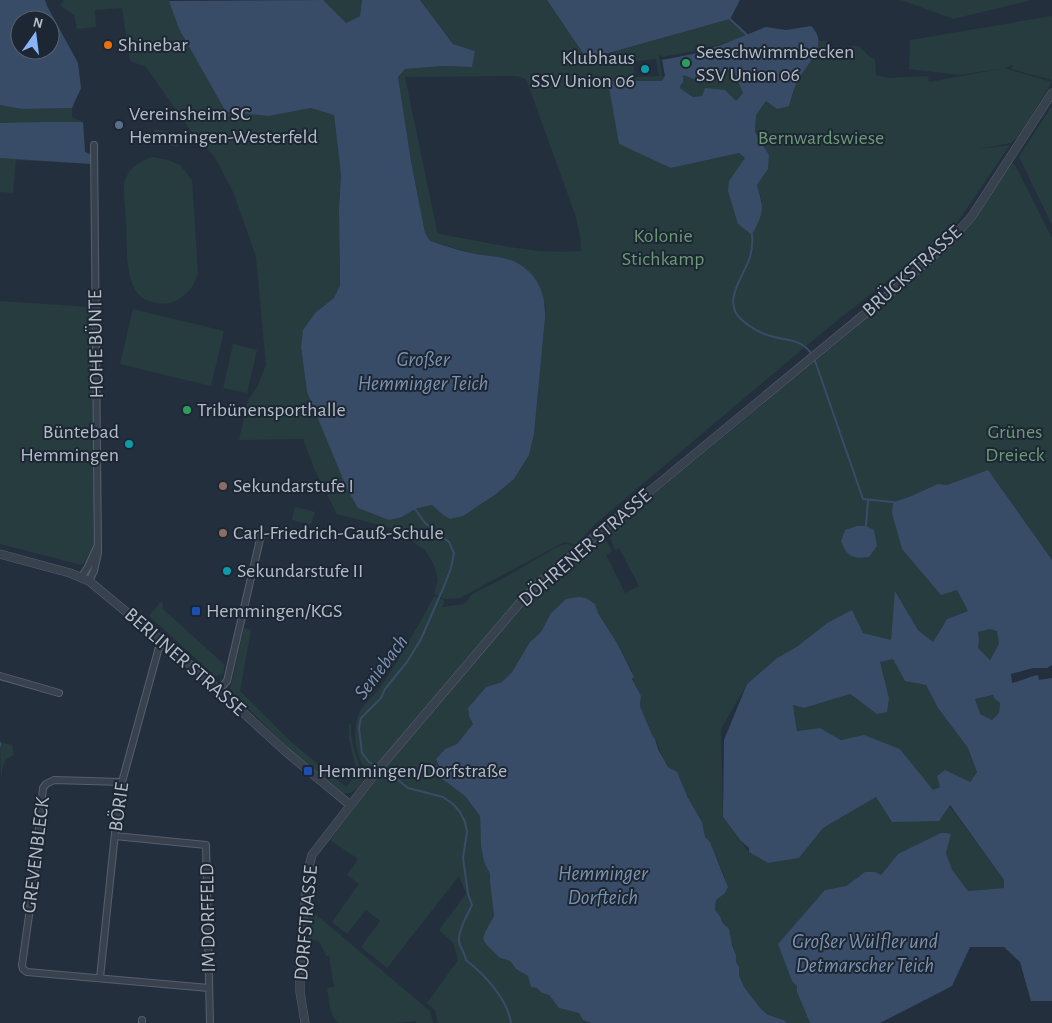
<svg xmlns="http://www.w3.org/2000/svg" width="1052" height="1023" font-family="'Alegreya Sans',sans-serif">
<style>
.green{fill:#263c3f;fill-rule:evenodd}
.water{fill:#394c67;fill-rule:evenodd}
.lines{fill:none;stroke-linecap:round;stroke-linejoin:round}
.stream{stroke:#394c67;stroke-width:2}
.minor-casing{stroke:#565f6c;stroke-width:8}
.tertiary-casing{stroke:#565f6c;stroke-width:9}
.minor{stroke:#38414e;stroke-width:6}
.tertiary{stroke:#38414e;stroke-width:8}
.food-dot{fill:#e8710a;stroke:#1d2633;stroke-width:2}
.leisure-dot{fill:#2e9e5b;stroke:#1d2633;stroke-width:2}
.culture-dot{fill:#0f9aa8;stroke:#1d2633;stroke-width:2}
.service-dot{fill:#5c6f8a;stroke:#1d2633;stroke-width:2}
.education-dot{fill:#8d6e63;stroke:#1d2633;stroke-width:2}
.transit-dot{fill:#1a4fb4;stroke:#1d2633;stroke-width:2}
.labels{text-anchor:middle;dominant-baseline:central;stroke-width:4;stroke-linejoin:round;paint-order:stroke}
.poi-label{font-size:20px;fill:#b4bcc9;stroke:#1d2633;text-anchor:start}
.park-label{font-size:20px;fill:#6b9a76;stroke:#1d2633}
.street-label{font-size:20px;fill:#b4bcc9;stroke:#1d2633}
.water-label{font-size:21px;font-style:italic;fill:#7c92b1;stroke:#1d2633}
</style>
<rect width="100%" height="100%" fill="#242f3e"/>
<path class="green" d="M64,0h105l10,29 47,83 43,4 42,-8 23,7 7,60 -2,33 1,77 -6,13 -18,14 -15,35 6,45 95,125 13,-8 17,-4 10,9 21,2 33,-22 18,-15 15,-24 5,-21 12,-128 -33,-45 -42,-8 -41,-12 -5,-8 -14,-72 -13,-83 6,-9 40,-3 28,1 3,-16 -22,-7 -33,-44h127l41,59 142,-40 17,16c-29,11 -55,17 -85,22v-2l-3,1 3,20h3l-3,5h-54l63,87 68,-15 7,5 -17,23 33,21 -5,-17 11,-16 1,-14 -14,-23 1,-18 10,-13 23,5 9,-26 18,-27 3,-12h8v7l32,-2 10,10 6,3 1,16 12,3 40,-2 1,6 70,-13 -40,6 -50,-6 1,-29 142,-24v64l-41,-11 2,-4 -9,3 48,14 -33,54 -8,7 -33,6 32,-4 -56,82 -142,114 -218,184 -18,20 -12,-3 -104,56 -16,1 -10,-5 4,-15 -4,-14 -9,-15 -31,-21 -57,-15 -24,-48 -10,-27 -64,1 9,-40 9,-13 9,-22 -10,-108 -22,-63 -20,-38 -21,-22 -47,-67 -16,-6 -8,-53 -27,2 1,17 -19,2 -3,-14 -14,-10zM656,59l3,17 -24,1 -2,-15zM517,76l9,3 49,135 5,21 1,16c-48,4 -94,-9 -141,-17l-3,-3 -32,-154z
M323,0h39l-2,16 -14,7z
M901,0h131l-79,19z
M733,69l10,24 -7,8 -34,-5 -9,1 -13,-9 3,-13 16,6 15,-8z
M0,105l22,4 50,-1v9l11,5 2,30 7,3v9l-76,-4 -3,33 -13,-1z
M1052,105v120l-33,-68z
M154,129l27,5 -3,13 -27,-6z
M153,157l15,3 12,5 12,15 6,93c-3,13 -11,22 -23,28 -9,4 -17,3 -26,0 -27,-9 -21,-56 -23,-79 0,-11 -4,-33 -1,-42 4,-12 16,-20 28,-23z
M1009,160l6,5 37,73v322l-64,-89 -41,14 -9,-1 -29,13 -16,5 64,88 11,21 -21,8 -14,23 -15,-12 -22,-38 -5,49 -28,-8 -11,-22 -25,12 -29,23 -21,12 -30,26 -26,45 2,88 26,35 19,11 31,-5 24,-30 53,-31 73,8 55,75v8l-36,3 -17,-21 -5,-17 5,-19 -53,20 -17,21 -16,-3 -19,14 -21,4 -33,91 5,5v6l13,31h-23l-3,-3 -16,-5 -7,-6 -17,-22 -5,-12v-8l-3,-5v-7l-10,-30 -4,-3 -7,-12 1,-10 10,-10 -1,-13 -15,-34 -5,-6 -3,-15 -30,-52c-10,-8 -12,-26 -20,-35l-12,-29 1,-10 -7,-13 -2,-12 -15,-28 -19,-30 -3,-9 -29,-5 -15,14 -10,19 -11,10 -18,30 -10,10 -16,5 -18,21 1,8 5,8 -17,20 -12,5 -9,10 4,9 1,10 24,18 15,20 1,30 3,16 6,12v8l4,34 -9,16 -2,7 17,19 10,3 6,8 12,7 9,12 5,5 7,2 10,13 20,5 4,7 8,3h-153l-3,-13 -8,-7 31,-43 -5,-17 -14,-13 27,-36 -7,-18 -72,92 -26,-21 19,-26 -14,-11 -19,24 -15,-12 27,-38 -12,-9 11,-16 -28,-19 64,-84 134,-156 15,-16 60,-50 9,17 -6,4 19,38 14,-7 -20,-38 -4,2 -7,-18 250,-206 -1,-1 82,-70z
M0,301l91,6 4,235 -7,20 -7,3 -81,-21z
M133,309l91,22 -13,55 -91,-22z
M233,344l24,6 -10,43 -24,-5z
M295,507l20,5 -4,13 -19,-5z
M567,544l8,3 -45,38 -161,188c-14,-13 -17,-40 -11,-57 3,-10 15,-19 21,-27 21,-30 38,-61 55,-93l11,5 -3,6 22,-3 8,-10 30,-15 57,-33z
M162,600l1,9 62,56 -2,9 -8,2 -66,-60z
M244,628l7,2 -11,61 50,50 56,46 11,-13 -8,-35v-16l2,1c-1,19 7,36 13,53 -3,9 -11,18 -21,16l-30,-24 1,-1 -3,-3 -2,1 -19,-16 -59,-58 -1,-2z
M990,629l7,1 2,14 -9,16 -12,-12 1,-8 -1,-8z
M893,659l12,22 21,4 12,23 30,40 9,24 -7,10 -30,5 -7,4 -33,-42 -36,-13 -23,4 -21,-12 -23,3 -4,-26 11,3 46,-14 27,20 12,-16 -9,-36z
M994,695l6,8 -1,10 -7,7 -12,-6 -5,-15z
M0,742l12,3 2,10c-13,4 -11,13 -13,25z
M313,912l117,99 3,12h-17v-2l-21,2h-56c-10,-6 -10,-24 -12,-35l7,-1 -5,-31h-3l-7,-15 -11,-2 1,-21z"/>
<path class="water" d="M0,0h45l2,6 31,57 3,25 -9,20 -50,1 -22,-4zM20,20h30v30h-30z
M323,0l23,23 14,-7 2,-16h58l33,44 22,7 -3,16 -28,-1 -39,3 -7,8 13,84 14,72 5,8c13,4 27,9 41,12 13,3 30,3 42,8 24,11 33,32 32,57l-11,116 -5,21 -15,24 -18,15 -33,22 -13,3 -8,-5 -10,-9 -17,4 -13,8 -13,3 -31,-12 -10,-17 -41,-99 -6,-45 2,-17 13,-18 18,-14 6,-13 -1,-77 2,-33 -7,-60 -23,-7 -42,8 -43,-4 -47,-83 -10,-28z
M547,0h193l-10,19 -143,40z
M811,26c19,19 -3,36 -12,53 -5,8 -7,18 -10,27l-12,3 -11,-8 -10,14 -1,17 14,23 -1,14 -11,16c7,25 7,27 -5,50l-14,-11 -10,-33 1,-10 16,-23 -6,-5 -68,15 -52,-24 -11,-63h54l3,-5 -3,-16 46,-9 -1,-2 14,-4 45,-18 20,3zM733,69l10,24 -7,8 -11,-11 -20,-2 -3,8 -9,1 -13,-9 1,-4 2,-1v-8l16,6 15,-8z
M41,122h42l2,30 7,3v9l-92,-6v-35z
M988,470l64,90v105l-5,3h-14l-22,6 1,9c10,-2 18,-7 26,-8l1,5 13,-2v323h-21l-11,-39 -16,-15h-34l-18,39 -72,37h-70l-13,-31v-6l-5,-5 -14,-37 47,-54 21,-4 19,-14h10l6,3 17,-21 43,-21h5l5,1 -5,19 6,17 16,21 36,-3v-8l-54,-75 -11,16 -47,1 -16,-25 -53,31 -24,30 -31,5 -19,-11v-4l-8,-7 -18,-24 1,-77 23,-56 30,-26 21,-12 29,-23 25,-13 11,23 28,7 4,-49 23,39 15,12 14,-23 21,-8 -11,-21 -16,5 -39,-46 -10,-36 1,-11 16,-5 29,-13 9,1zM990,629l7,2 2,13 -9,16 -12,-12 1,-8 -1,-8zM893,659l12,22 21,4 12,23 30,40 9,24 -7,10 -25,-12 -8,6 3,11 -7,3 -33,-41 -36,-14 -23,5 -21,-12 -23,3 -4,-26 11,3 46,-14 27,20 10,-2 2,-14 -9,-36zM993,695l2,4 5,4 -1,10 -7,7 -12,-6 -5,-15z
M857,526h9l8,4 3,16 -8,11c-17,2 -22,0 -28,-16l4,-11z
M579,597l7,1 9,6 3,9 19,30 17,34 -2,2 9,17 -1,10 12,29 3,4 3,10 10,18 9,5 10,24 15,26 3,15 5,5 18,45 -3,6 -9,7 -1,10 5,6 2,6 7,7 3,16 4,10v7l3,5v8l5,12 17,22 7,6 16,5 3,3h-196l-8,-3 -4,-7 -20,-5 -10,-13 -7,-2 -5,-5 -6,-1 -3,-11 -12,-7 -6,-8 -10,-3 -14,-14 -3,-5 2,-7 9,-16 -4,-34v-8l-6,-12 -3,-16 -1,-30 -15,-20 -24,-18 -1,-10 -4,-9 9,-10 12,-5 16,-20 -4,-8 -1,-8 18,-21 16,-5 10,-10 18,-30 11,-10 10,-19 15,-14z"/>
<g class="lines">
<path class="stream" d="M730,19l17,16
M752,235c1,10 0,18 -4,27 -6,16 -23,37 -10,54 9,10 23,18 36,21 16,4 26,2 38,17
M814,358l49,141 30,3
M866,526l2,-25
M0,743v3
M377,767l-8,-5 -7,-9 -3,-25 2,-10 20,-20 4,-9 22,-27 14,-23 24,-55 6,-16 3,-15 -5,-11 -24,-19 -10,-14
M381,770l12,6 15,12 35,9 10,7 7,8 5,10 2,10 -4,26 5,36 4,11c-4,9 -17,30 -12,40 2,5 5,9 6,15 19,15 41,38 45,63"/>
<g class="minor-casing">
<path id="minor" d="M82,576l6,-9 9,-20
M89,581l5,-10 4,-18 -4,-408
M0,676l59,17
M219,690l8,-9 34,-146
M122,782l-68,-2 -8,4 -3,4 -11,106 -10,71 1,4 4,3 182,16
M115,836l91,9 4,178
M100,978l18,-174 4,-22 37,-135 5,-5
M142,1023v-3"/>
</g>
<g class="tertiary-casing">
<path id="tertiary" d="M0,554l70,19 19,8 111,92 85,78 65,54
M305,1023l-5,-31v-28l7,-90 5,-19 69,-89 143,-168 17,-17 360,-297 49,-43 22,-25 80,-123"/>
</g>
<use href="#minor" class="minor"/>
<use href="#tertiary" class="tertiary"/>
</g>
<circle class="food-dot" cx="108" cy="45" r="5"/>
<g class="leisure-dot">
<circle cx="686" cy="63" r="5"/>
<circle cx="187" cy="410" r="5"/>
</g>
<g class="culture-dot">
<circle cx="645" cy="69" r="5"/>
<circle cx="129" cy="444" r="5"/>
<circle cx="227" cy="571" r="5"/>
</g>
<circle class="service-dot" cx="119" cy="125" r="5"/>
<g class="education-dot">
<circle cx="223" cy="486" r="5"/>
<circle cx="223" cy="533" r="5"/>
</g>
<g class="transit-dot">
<rect x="191" y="606" width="10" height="10" rx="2.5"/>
<rect x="303" y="766" width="10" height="10" rx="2.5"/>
</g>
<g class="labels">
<g class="poi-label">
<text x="118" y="45">Shinebar</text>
<text x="696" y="52">Seeschwimmbecken<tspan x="696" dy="23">SSV Union 06</tspan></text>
<text x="635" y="58" text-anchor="end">Klubhaus<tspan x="635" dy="23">SSV Union 06</tspan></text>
<text x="129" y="114">Vereinsheim SC<tspan x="129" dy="23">Hemmingen-Westerfeld</tspan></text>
<text x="197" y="410">Tribünensporthalle</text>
<text x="119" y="432" text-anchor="end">Büntebad<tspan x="119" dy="23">Hemmingen</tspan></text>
<text x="233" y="486">Sekundarstufe I</text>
<text x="233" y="533">Carl-Friedrich-Gauß-Schule</text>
<text x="237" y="571">Sekundarstufe II</text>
<text x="206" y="611">Hemmingen/KGS</text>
<text x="318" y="771">Hemmingen/Dorfstraße</text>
</g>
<g class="park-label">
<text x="821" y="138">Bernwardswiese</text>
<text x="663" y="236">Kolonie<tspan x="663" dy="23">Stichkamp</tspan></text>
<text x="1015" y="432">Grünes<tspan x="1015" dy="23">Dreieck</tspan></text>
</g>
<g class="street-label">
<text transform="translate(912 271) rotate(-42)">BRÜCKSTRASSE</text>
<text transform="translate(96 344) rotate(-91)">HOHE BÜNTE</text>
<text transform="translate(585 548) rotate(-41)">DÖHRENER STRASSE</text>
<text transform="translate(185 662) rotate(41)">BERLINER STRASSE</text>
<text transform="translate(119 807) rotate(-82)">BÖRIE</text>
<text transform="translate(36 855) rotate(-83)">GREVENBLECK</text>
<text transform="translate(208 918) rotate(-91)">IM DORFFELD</text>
<text transform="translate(306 923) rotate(-85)">DORFSTRASSE</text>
</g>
<g class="water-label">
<text x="423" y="359">Großer<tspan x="423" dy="24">Hemminger Teich</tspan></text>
<text transform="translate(381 667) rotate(-53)">Seniebach</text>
<text x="603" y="873">Hemminger<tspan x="603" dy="24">Dorfteich</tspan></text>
<text x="865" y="941">Großer Wülfler und<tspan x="865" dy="24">Detmarscher Teich</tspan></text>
</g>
</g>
<g transform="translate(35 35) rotate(14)"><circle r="24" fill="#1d2633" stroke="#59626f"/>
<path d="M0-4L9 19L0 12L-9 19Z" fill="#8ab4f8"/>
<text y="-8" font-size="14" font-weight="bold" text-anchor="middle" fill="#b4bcc9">N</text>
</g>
</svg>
